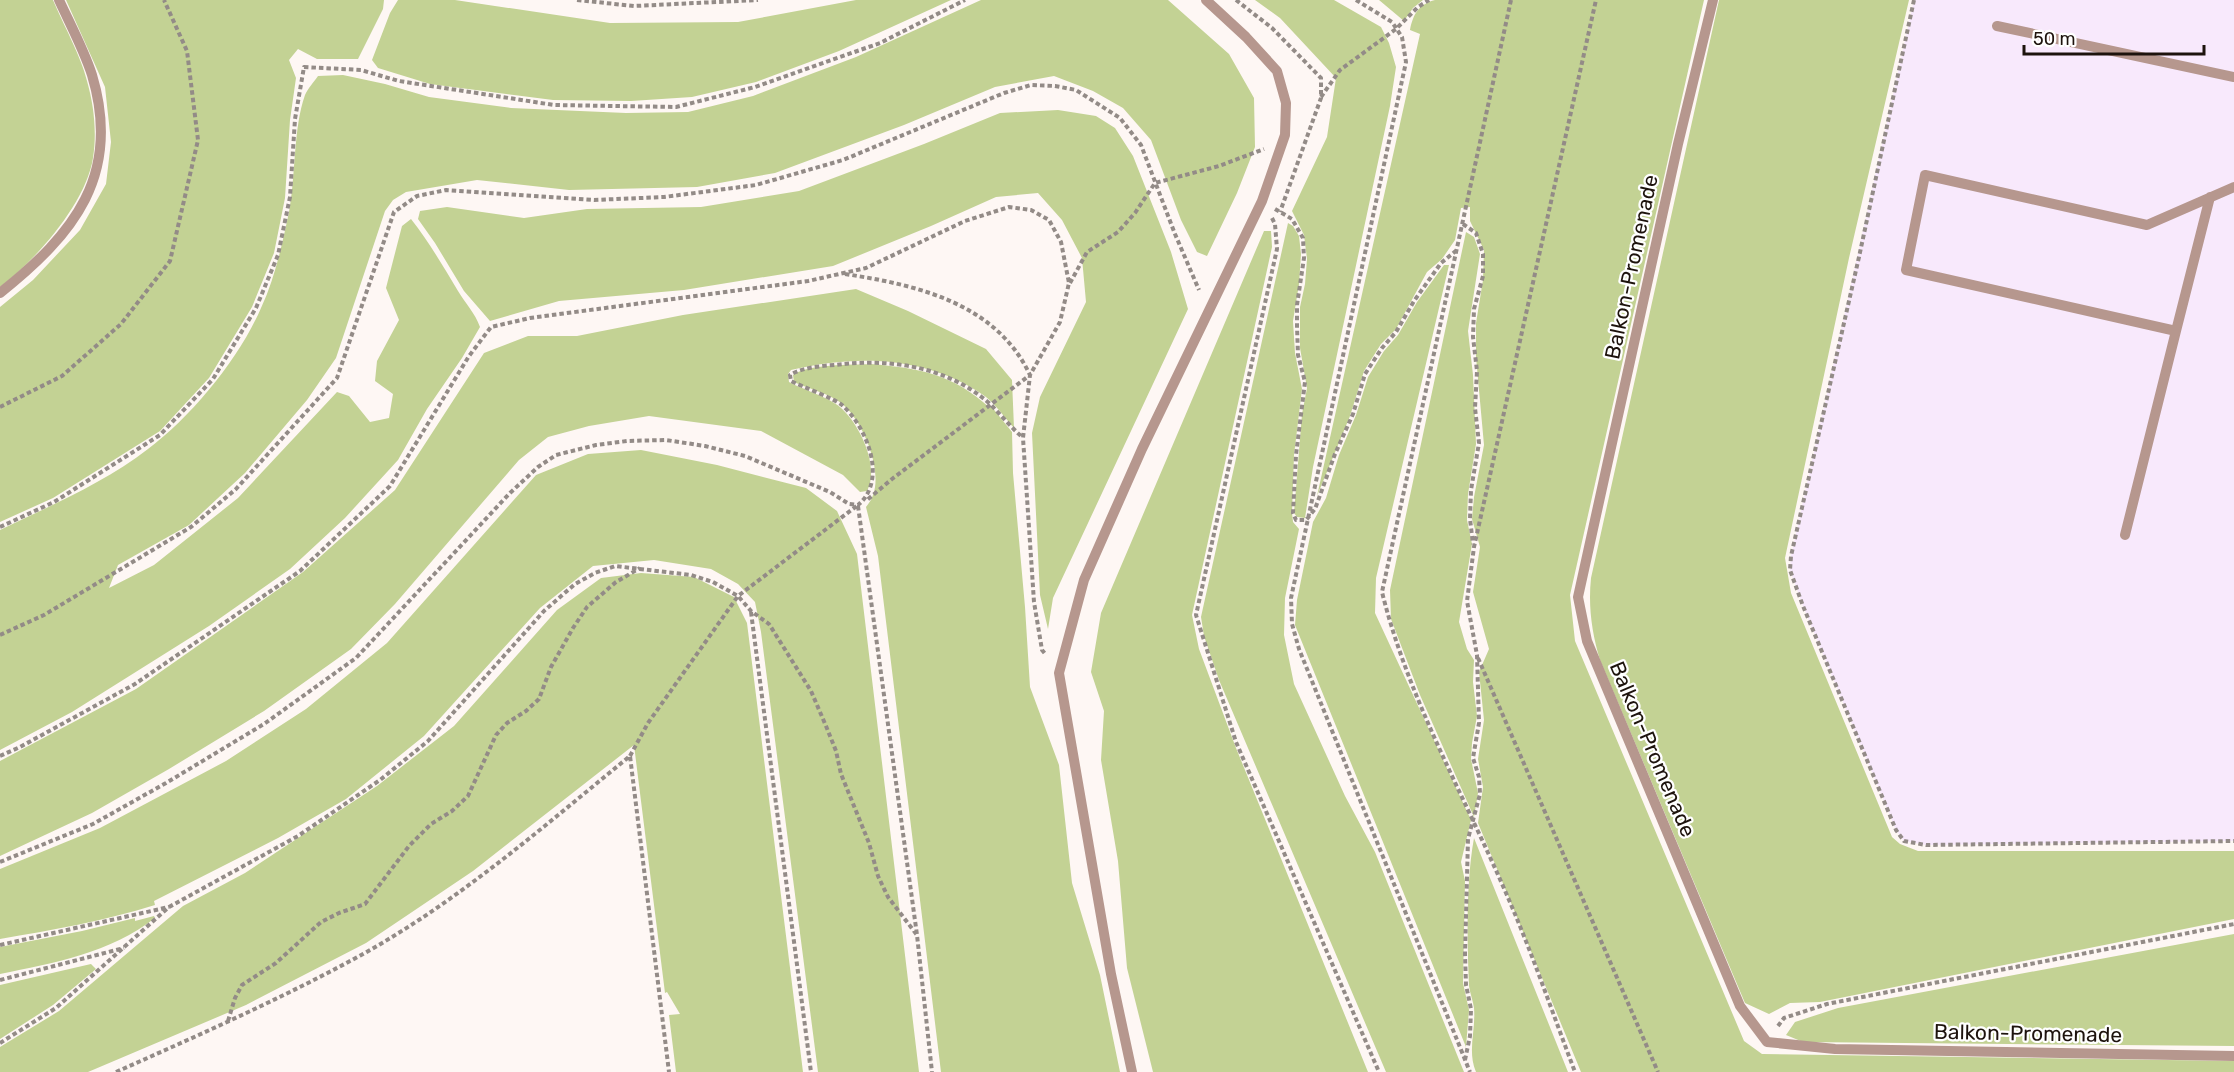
<svg xmlns="http://www.w3.org/2000/svg" width="2234" height="1072" font-family="Rubik,sans-serif">
<style>
.commercial{fill:#f8e9fc}
.green{fill:#c3d294}
.lines{fill:none;stroke-linecap:round;stroke-linejoin:round}
.path{stroke:#938b87;stroke-width:4;stroke-dasharray:4.5 3;stroke-linecap:butt}
.service{stroke:#b6978e;stroke-width:10}
.labels{text-anchor:middle;dominant-baseline:central;stroke-width:4.5;stroke-linejoin:round;paint-order:stroke}
.street-label{font-size:21px;fill:#1d130d;stroke:#fff}
</style>
<rect width="100%" height="100%" fill="#fef7f4"/>
<path class="commercial" d="M1914,0h320v841l-308,4 -22,-4 -8,-11 -93,-224 -13,-36 1,-14z"/>
<path class="green" d="M0,0h53c10,24 28,56 34,81 7,25 10,51 6,77 -7,45 -57,102 -93,129z
M66,0h318l-1,9 -25,50h-41l-19,-10 -9,11 7,18 -6,42 -5,78 -11,55 -22,54 -43,71 -49,53 -107,67 -53,24v-215l33,-27 47,-50 26,-46 5,-42 -6,-55z
M398,0h57l155,23 128,-1 118,-22h95l-112,51 -83,31 -64,15 -61,4 -78,-1 -123,-16 -52,-16 -6,-8 18,-47z
M981,0h187l61,54 25,44 1,49 -18,46 -30,63 -10,-4 -16,-32 -30,-80 -28,-32 -30,-17 -39,-15 -59,11 -91,38 -129,48 -78,14 -128,3 -92,-10 -71,12 -13,8 -8,11 -49,147 -29,42 -62,73 -56,52 -71,40 -9,23 45,-23 84,-67 99,-106 12,4 21,26 19,-4 4,-24 -18,-13 2,-20 22,-41 -13,-32 16,-62 9,-7c18,23 32,47 47,72 8,13 17,22 22,36l-18,31 -35,51 -29,51 -53,58 -55,51 -81,57 -137,86 -72,38v-220c50,-24 104,-47 148,-81 44,-33 91,-90 113,-141 14,-30 21,-63 28,-96 7,-37 4,-83 16,-117 3,-7 9,-13 13,-19l25,-1 42,9 44,13 82,11 115,5 62,-1 65,-16 103,-39z
M1255,0h79l47,27 8,16 7,24 -6,39 -77,361 -8,51 -8,-1 -3,-4 8,-99 5,-26 -7,-40v-41l5,-23 2,-25 -3,-24 -12,-24 35,-74 9,-59 -56,-60z
M1379,0h44l-10,8 -9,13z
M1435,0h269l-134,595 5,46 169,400 18,13 472,7v11h-653l-103,-249 5,-36 -5,-28 6,-39 -5,-48 10,-23 -16,-57 7,-45 -8,-28 2,-22 10,-52 -8,-88v-34l7,-43 1,-30 -14,-29v-14l-9,1 -6,32 -13,19 -15,13 -31,57 -15,15 -17,27 -14,45 -33,80 103,-462 -10,-4c3,-16 9,-26 25,-30z
M1719,0h190l-60,258 -64,300 6,35 101,244 8,7 18,7h316v68l-414,83 -30,1 -21,11 -24,-11 -145,-343c-8,-27 -12,-53 -9,-82z
M1058,110l38,6 19,12 18,28 38,96 17,57 -135,289 -5,31 -8,-34 -8,-162 8,-36 46,-95 -4,-44 -20,-38 -24,-27 -42,4 -65,29 -98,40 -149,24 -125,11 -69,20 -26,-30 -29,-48 -17,-24 2,-8 27,-4 77,11 63,-9 114,-2 98,-16 125,-47 76,-31z
M1288,223l5,3 6,10 2,18 -2,30 -6,37 2,32 7,36 -8,66 -2,58 1,9 6,7 -14,69 -1,37 10,49 51,112 30,56 89,220h-78l-167,-392 -15,-44 -3,-19z
M1264,231h7l1,16 -80,368 7,34 37,99 132,324h-215l-26,-104 -9,-107 -17,-101 3,-49 -13,-39 10,-59z
M1466,232l8,5 6,17 -12,77 5,44 3,69 -8,50 -1,26 5,24 -13,78 8,27 7,11 -1,22 4,34 -5,27 -1,16 7,34 -4,24 -54,-122 -29,-76 -1,-29z
M1444,265h5l-73,313 -1,35 96,207 -10,42 4,19 -2,102 6,27 -3,37 -171,-422 2,-25 16,-78 13,-24 13,-43 17,-40 12,-38 16,-26 14,-16 19,-33z
M856,289l52,22 78,38 26,31 2,48c-9,-10 -18,-23 -28,-31 -57,-41 -129,-43 -195,-27l-3,4 1,8c13,7 41,16 51,25 20,17 40,60 27,84l-7,1 -17,-17 -82,-44 -112,-15 -60,10 -41,11 -29,23 -124,144 -44,45 -87,62 -95,58 -77,44 -92,43v-95l136,-72 167,-117 92,-82 89,-137 44,-17h49l106,-21z
M871,364c48,4 82,10 119,44l1,-2 21,26 1,41 12,134 5,80 29,78 13,118 28,92 20,97h-179l-63,-516 -12,-49c3,-4 6,-8 7,-12 10,-26 -11,-76 -32,-92 -13,-10 -32,-14 -47,-21l-1,-7c14,-11 59,-10 78,-11z
M641,450l76,15 89,23 31,23 20,43 62,518h-101l-57,-440 -6,-30 -17,-18 -27,-15 -57,-9 -61,6 -53,42 -116,128 -78,63 -68,39 -124,63 1,4c-51,16 -103,25 -155,34v-70l100,-41 126,-67 80,-52 81,-66 149,-168 52,-21z
M641,573l53,4 40,20 13,26 56,449h-127l-7,-57 11,-1 -13,-22 -2,1 -31,-248 -161,126 -107,72 -120,62 -158,67h-88v-25l59,-36 124,-105 62,-33 132,-87 77,-60 103,-116 44,-32z
M1474,838l94,234h-92c-9,-22 0,-41 -2,-64 -1,-7 -4,-15 -5,-22 -2,-46 -3,-104 5,-148z
M154,916l1,2c-45,35 -101,45 -155,56v-27l82,-16 53,-13v3z
M2234,934v112l-431,-4 -17,-7 9,-13 43,-14z
M91,964l5,5 -43,36 -53,34v-54z"/>
<g class="lines">
<path class="path" d="M577,0l57,6 124,-6
M1236,0l36,28 49,50v20l-41,114
M1356,0l36,22 10,15 4,25 -115,536 1,26 7,25 171,423
M1511,0l-129,592c27,110 86,210 130,315 23,54 42,110 63,165
M1914,0l-55,257 -68,299 -1,14 13,36 93,224 8,11 22,4 308,-4
M1321,97l19,-27 56,-41 22,-22 11,-7
M1275,209l17,10 11,19 1,20 -7,47v21l1,29 7,27 -9,73 -3,58 3,7h10l9,-11 20,-55 18,-40 12,-40 17,-26 14,-16 18,-31 27,-38 16,-13
M1272,218l3,6 2,25 -81,366 40,127 143,330
M1463,224l13,9 7,21v22l-9,33 -1,28 4,34 -2,37 4,35 -8,47 -1,29 3,25
M845,274c72,11 151,29 185,101l-138,104 -25,21
M1070,283l17,-31 31,-20 17,-19 20,-30 64,-17 45,-17
M0,407l62,-31 59,-52 49,-63 28,-121 -11,-89 -23,-51
M858,506l59,429 15,137
M0,527l54,-25 106,-67 53,-56 43,-71 22,-53 12,-58 5,-78 9,-52 57,3 38,11 155,24 122,2 79,-20 125,-44 85,-43
M751,612l60,460
M0,635l44,-20 147,-88 45,-38 101,-111 57,-166 23,-16 29,-6 148,10 70,-3 92,-12 87,-25 161,-67 27,-8 24,1 21,4 44,28 21,27 34,89 24,56
M1478,658l180,414
M0,756l20,-9 115,-63 165,-113 90,-85 79,-130 22,-29 39,-9 278,-37 58,-13 99,-47 44,-14 22,3 18,10 12,22 8,41 -9,39 -30,53 -7,63 11,164 8,48 4,5
M630,756l18,-33 90,-127 120,-91
M0,862l93,-38 73,-41 98,-59 92,-66 154,-165 28,-26 18,-12 40,-10 31,-4 39,-1 39,6 40,10 85,36 19,12 9,1c30,-25 9,-78 -16,-100 -9,-7 -39,-18 -51,-24l-1,-6c15,-9 36,-9 54,-11 51,-5 106,4 146,40 11,11 21,23 32,33
M0,945l169,-38
M0,980l124,-32
M228,1021l7,-23 7,-13 34,-22 45,-41 18,-9 26,-9 44,-58 22,-22 21,-13 16,-15 28,-61 11,-12 19,-12 13,-12 12,-32 22,-39 14,-21 29,-25 24,-14
M1778,1026l6,-8 43,-14 407,-80
M0,1043l56,-35 113,-101 129,-71 82,-56 48,-39 116,-130 31,-27 20,-11 20,-7 76,9 22,7 25,14 13,15 18,13 42,67 15,35 10,25 5,23 28,69 9,33 10,21 29,38
M1465,1060l5,-24 1,-27 -5,-24 -1,-31 3,-115 12,-45 -1,-17 -6,-19 6,-35 -2,-68 -10,-54 7,-54 122,-547
M116,1072c83,-37 167,-74 247,-118 97,-54 181,-128 267,-198l39,316"/>
<path class="service" d="M1713,0l-35,144 -100,453 9,44 153,365 27,36 68,7 399,7
M1997,26l237,51
M2210,197l-34,134 -270,-61 19,-95 222,50 87,-38
M0,293c74,-59 122,-118 92,-218 -8,-25 -22,-51 -33,-75
M2125,535l51,-204
M1132,1072l-21,-98 -52,-301 25,-93 58,-131 120,-248 23,-66 1,-32 -9,-32 -31,-34 -40,-37"/>
</g>
<g class="labels">
<g class="street-label">
<text transform="translate(1631 267) rotate(-78)">Balkon-Promenade</text>
<text transform="translate(1653 749) rotate(67)">Balkon-Promenade</text>
<text transform="translate(2028 1033) rotate(1)">Balkon-Promenade</text>
</g>
</g>
<path d="M2024 45v9h180v-9" fill="none" stroke="#1d130d" stroke-width="3"/>
<text x="2033" y="45" font-size="18" fill="#1d130d" stroke="#ffffff" stroke-width="4.5" paint-order="stroke">50 m</text>
</svg>
